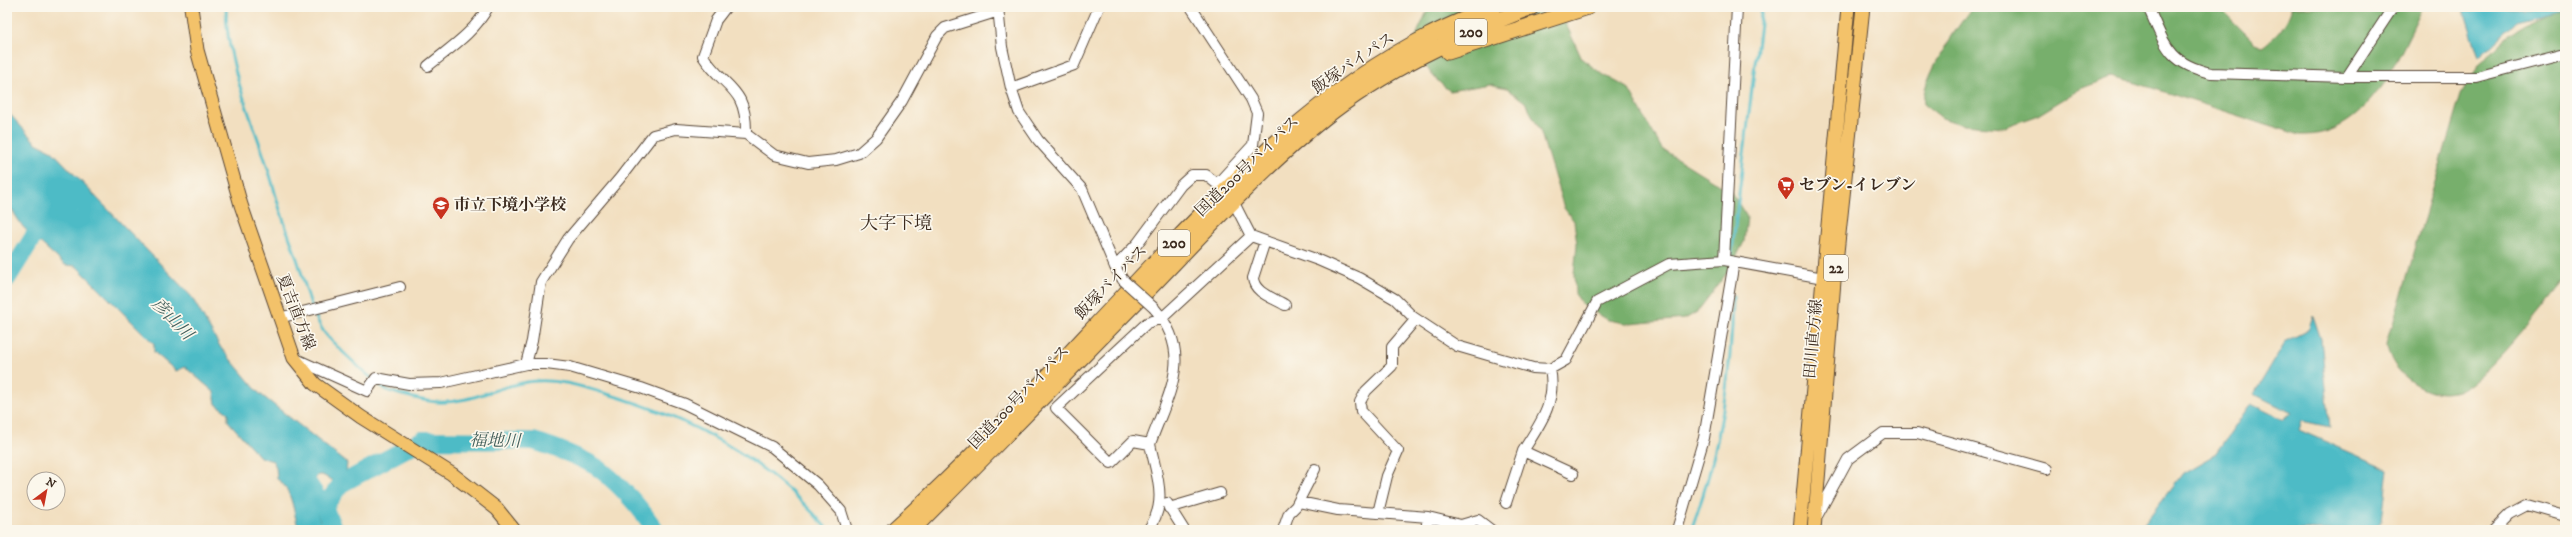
<svg xmlns="http://www.w3.org/2000/svg" width="2572" height="537" font-family="'IM FELL DW Pica','Noto Serif JP',serif">
<style>
.forest{fill:#77af6c;stroke:#596c45}
.water{fill:#4dbbc6;stroke:#447272}
.lines{fill:none;stroke-linecap:round;stroke-linejoin:round}
.stream{stroke:#4dbbc6;stroke-width:3}
.river{stroke:#4dbbc6;stroke-width:18}
.minor-casing{stroke:#564536;stroke-width:12}
.major-casing{stroke:#564536;stroke-width:15}
.highway-casing{stroke:#564536;stroke-width:17}
.minor{stroke:#fff;stroke-width:10}
.major{stroke:#f3c26a;stroke-width:13}
.highway{stroke:#f3c26a;stroke-width:15}
.minor-bridge-casing{stroke:#564536;stroke-width:12;stroke-linecap:butt}
.minor-bridge{stroke:#fff;stroke-width:10}
.labels{text-anchor:middle;dominant-baseline:central;stroke-width:3.5;stroke-linejoin:round;paint-order:stroke}
.shield{fill:#fbf7ec;stroke:#75685c;stroke-width:1}
.shield-label{font-size:15px;font-weight:bold;fill:#3b2a1e}
.street-label{font-size:16px;fill:#3b2a1e;stroke:#fbf7ec}
.poi-label{font-size:16px;font-weight:bold;fill:#3b2a1e;stroke:#fbf7ec;text-anchor:start}
.water-label{font-size:17px;font-style:italic;fill:#415d59;stroke:#fbf7ec}
.quarter-label{font-size:18px;fill:#3b2a1e;stroke:#fbf7ec}
</style>
<rect width="100%" height="100%" fill="#fbf7ec"/>
<filter id="ink" filterUnits="userSpaceOnUse"><feTurbulence type="fractalNoise" baseFrequency=".025" numOctaves="2"/><feDisplacementMap in="SourceGraphic" scale="8" xChannelSelector="R" yChannelSelector="G"/><feConvolveMatrix kernelMatrix="1 2 1 2 8 2 1 2 1" color-interpolation-filters="sRGB"/></filter>
<filter id="wash" filterUnits="userSpaceOnUse"><feTurbulence type="fractalNoise" baseFrequency=".012" numOctaves="4" result="noise"/><feDisplacementMap in="SourceGraphic" scale="16" xChannelSelector="R" yChannelSelector="G"/><feGaussianBlur stdDeviation="0.9" result="paint"/><feColorMatrix in="noise" values="0 0 0 0 0 0 0 0 0 0 0 0 0 0 0 0 0 1.4 0 .05"/><feComposite in="paint" operator="in"/></filter>
<g filter="url(#wash)">
<rect width="100%" height="100%" fill="#f2dfc0"/>
<path class="forest" d="M1429,7h134l1,13 18,39 20,15 26,14 34,61 69,43 16,25 -3,25 -14,27 -33,43 -12,7 -55,5 -22,-4 -24,-14 -9,-12 -1,-20 3,-30 -3,-23 -10,-13 -24,-78 -15,-28 -19,-14 -16,-4 -40,7c-19,-13 -29,-30 -36,-51z
M1972,7h247l36,36 8,3c14,-9 25,-23 29,-39h131c-25,51 -55,131 -123,128l-186,-59 -34,13 -42,26 -36,13 -39,-3 -21,-7 -18,-14c-5,-24 34,-77 48,-97z
M2562,7h3v272c-22,26 -79,102 -108,112 -16,5 -29,0 -43,-8 -13,-8 -26,-23 -27,-39l74,-250c14,-26 36,-54 62,-69 12,-7 26,-12 39,-18z"/>
<path class="water" d="M2463,7h102v2l-49,12 -37,36z
M7,111l29,32 16,8 139,145 30,52 38,45 88,70c-1,8 0,18 -9,20l-16,-8h-4l-3,4 3,35 5,16h-24c-6,-17 -6,-41 -22,-51l-1,-12 -3,-6 -13,-4 -32,-36v-8l-12,-9 -2,-12 -29,-25 -9,4 -22,-19v-8l-78,-78 -11,-1 -42,-38 -13,-20 -3,-7z
M2313,316l8,23 9,88 -28,-6 -3,9 89,39 -6,51 -9,10h-234l44,-57 33,-19 35,-50 33,16 8,-7 -38,-19 31,-52 23,-12z"/>
<g class="lines">
<path class="stream" d="M226,7c0,63 32,122 48,182 6,24 15,46 23,70 8,23 13,52 27,73 6,9 56,56 65,59 12,4 35,10 48,11 35,2 65,-19 99,-21 23,-2 47,6 68,12 85,24 167,68 224,137
M1731,259l31,-252
M1691,530c28,-73 41,-156 42,-234"/>
<path class="river" d="M7,279l40,-64
M300,471l25,38 9,21
M324,507l17,-23 81,-44 111,1c18,5 53,18 68,29 20,16 41,39 54,60"/>
</g>
</g>
<g filter="url(#ink)">
<g class="lines">
<g class="minor-casing">
<path id="minor" d="M726,7l-10,13 -13,36c21,33 44,30 43,78
M998,7l4,40 9,41 8,24 19,28 44,49 33,78 8,13
M1191,7l60,92 6,14 -4,32 -35,38
M2148,7c17,37 20,57 63,66l136,4h129l89,-23
M428,66c22,-18 47,-34 60,-59
M2347,77l46,-70
M1011,88l63,-23 25,-58
M1233,201l18,35 67,24 41,18 36,21 18,18 44,29 76,22 17,1 16,-9 31,-58 72,-38 55,-4 105,19
M1265,241l-12,37c1,15 21,20 32,27
M1724,260l13,-253
M1115,267l22,-23 44,-59 11,-10h14l15,12
M1154,308c41,47 14,86 -4,136l-17,-3 -22,22 -55,-55 91,-85 15,-5 89,-82
M279,318l121,-31
M1416,319l-24,28v19l-26,25 -6,11 1,9 37,40 -11,25 -9,37 50,4 -2,13
M296,359l71,32 9,-13 33,6 32,-1 85,-19h20l24,3 71,21 44,16 87,43 46,38 23,26 6,19
M526,364l6,-23 9,-59 27,-43 52,-61 33,-43 23,-6 70,5 28,21 34,8 28,-3 23,-7 17,-15 26,-37 35,-65 8,-8 54,-17 2,-4
M1550,369c7,33 -10,55 -27,82l50,23
M1299,502l39,8 40,3
M1167,503l17,27
M1506,503l17,-52
M1169,508l51,-15
M1428,517l33,8 17,-5 13,10
M1816,518l32,-59 35,-26h34l130,36
M1148,530c21,-28 8,-56 2,-86
M1283,530l6,-17 7,-7 19,-37
M1677,530l27,-92 30,-176
M2494,530l16,-16 17,-9 38,11"/>
</g>
<g class="major-casing">
<path id="major" d="M191,7l6,43 44,155 53,153 21,26 46,33 91,57 45,35 17,21
M1800,530l48,-523
M1814,530l20,-249 29,-274"/>
</g>
<g class="highway-casing">
<path id="highway" d="M1448,52l140,-45
M893,530c94,-84 178,-180 265,-271 80,-84 165,-170 270,-223 21,-11 44,-20 66,-29
M912,530c78,-78 154,-157 231,-235 59,-60 114,-123 180,-176 58,-47 139,-86 209,-112"/>
</g>
<use href="#minor" class="minor"/>
<use href="#major" class="major"/>
<use href="#highway" class="highway"/>
<g class="minor-bridge-casing">
<path id="minor-bridge" d="M1123,280l31,28"/>
</g>
<use href="#minor-bridge" class="minor-bridge"/>
</g>
</g>
<defs>
<g id="supermarket-pin" transform="scale(0.9)"><path d="M0 17L-7.5 6A9.5 9.5 0 1 1 7.5 6Z" fill="#c8321e" stroke="#fbf7ec"/><path d="M-6-5.5h2.5l.6 2H6L4.5 2H-2.5L-4.4-4H-6ZM-1.5 3.2a1.3 1.3 0 1 0 .1 0ZM3 3.2a1.3 1.3 0 1 0 .1 0Z" fill="#fff"/></g>
<g id="school-pin" transform="scale(0.9)"><path d="M0 17L-7.5 6A9.5 9.5 0 1 1 7.5 6Z" fill="#c8321e" stroke="#fbf7ec"/><path d="M0-5L7-2L0 1L-7-2ZM-4 1L0 2.5L4 1V4Q0 6-4 4Z" fill="#fff"/></g>
</defs>
<g fill-rule="evenodd">
<use href="#supermarket-pin" x="1786" y="185"/>
<use href="#school-pin" x="441" y="205"/>
</g>
<g class="labels">
<g class="shield">
<rect x="1455" y="19" width="32" height="26" rx="3"/>
<rect x="1158" y="230" width="32" height="26" rx="3"/>
<rect x="1824" y="255" width="24" height="26" rx="3"/>
</g>
<g class="shield-label">
<text x="1471" y="32">200</text>
<text x="1174" y="243">200</text>
<text x="1836" y="268">22</text>
</g>
<g class="street-label">
<text transform="translate(1353 63) rotate(-34)">飯塚バイパス</text>
<text transform="translate(1247 166) rotate(-44)">国道200号バイパス</text>
<text transform="translate(1111 282) rotate(-46)">飯塚バイパス</text>
<text transform="translate(296 312) rotate(69)">夏吉直方線</text>
<text transform="translate(1813 339) rotate(-85)">田川直方線</text>
<text transform="translate(1019 397) rotate(-46)">国道200号バイパス</text>
</g>
<g class="poi-label">
<text x="1799" y="185">セブン-イレブン</text>
<text x="454" y="205">市立下境小学校</text>
</g>
<g class="water-label">
<text transform="translate(172 319) rotate(46)">彦山川</text>
<text transform="translate(495 441) rotate(1)">福地川</text>
</g>
<g class="quarter-label">
<text x="896" y="224">大字下境</text>
</g>
</g>
<rect width="2572" height="537" fill="none" stroke="#fbf7ec" stroke-width="24"/>
<g transform="translate(46 491) rotate(32)"><circle r="19" fill="#fbf7ec" stroke="#aea59a"/>
<path d="M0-3L7 15L0 10L-7 15Z" fill="#c8321e"/>
<text y="-6" font-size="11" font-weight="bold" text-anchor="middle" fill="#3b2a1e">N</text>
</g>
</svg>
